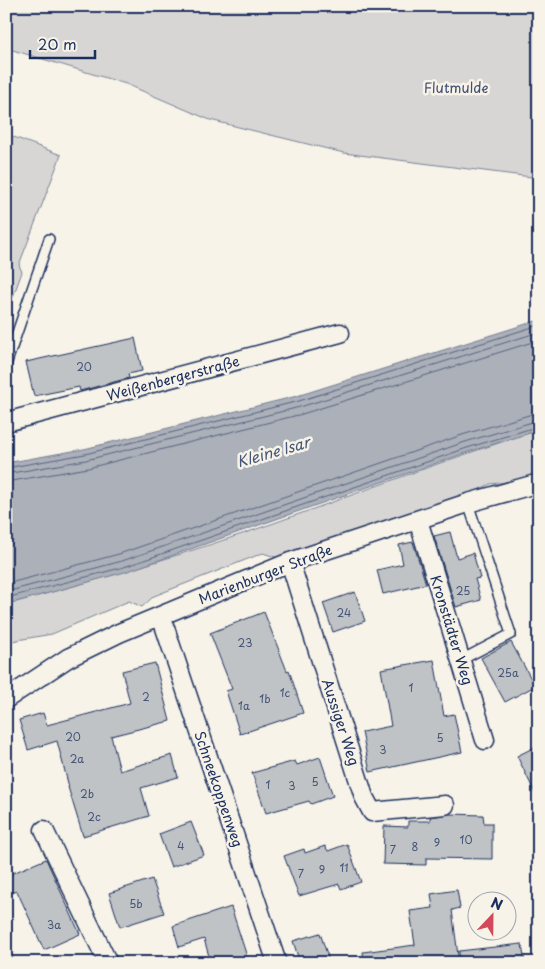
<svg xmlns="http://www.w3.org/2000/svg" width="545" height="969" font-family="'Playpen Sans',sans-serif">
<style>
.green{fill:#d7d6d4;stroke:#798299}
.water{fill:#acb0b9;stroke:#727c95}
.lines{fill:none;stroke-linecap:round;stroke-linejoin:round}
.shore{stroke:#556382;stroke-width:1}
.building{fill:#c0c3c5;stroke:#1b2f5e}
.lane-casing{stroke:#1b2f5e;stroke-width:12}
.street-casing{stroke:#1b2f5e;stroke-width:21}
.lane{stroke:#f7f3e8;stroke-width:9}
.street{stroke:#f7f3e8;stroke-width:18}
.labels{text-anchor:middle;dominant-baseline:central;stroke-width:5;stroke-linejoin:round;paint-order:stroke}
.number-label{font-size:11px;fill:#445478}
.park-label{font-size:14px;fill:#415076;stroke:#f7f3e8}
.street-label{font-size:14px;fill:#1b2f5e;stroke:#f7f3e8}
.water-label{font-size:15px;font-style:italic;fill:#465679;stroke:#f7f3e8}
</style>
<rect width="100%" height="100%" fill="#f7f3e8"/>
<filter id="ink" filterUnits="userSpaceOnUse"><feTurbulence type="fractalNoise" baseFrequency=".02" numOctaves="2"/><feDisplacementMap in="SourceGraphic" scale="10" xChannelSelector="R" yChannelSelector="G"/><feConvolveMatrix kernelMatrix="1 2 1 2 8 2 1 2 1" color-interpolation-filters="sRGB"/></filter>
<g filter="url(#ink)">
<path class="green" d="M6,6h533v172l-195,-25 -134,-33 -84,-36 -120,-36z
M6,134l55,21 -42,110 3,7 -16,44z
M539,430v48l-49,6 -72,36 -128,42 -27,-9 -109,43 -12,11 -13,-6 -77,33 -46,8v-39l10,-1c87,-24 173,-49 258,-79 88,-31 175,-65 265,-93z"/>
<path class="water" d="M539,320v110l-71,22 -343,120 -109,30 -10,1v-140l78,-14 213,-53z"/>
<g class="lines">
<path class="shore" d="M6,468l79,-14 214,-53 240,-76
M6,474l80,-14 214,-53 239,-75
M6,482l82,-14 214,-54 237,-74
M6,584l113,-30 343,-119 77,-23
M6,592l116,-31 343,-119 74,-22
M6,598l118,-31 343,-119 72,-22"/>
</g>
<path class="building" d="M135,338l7,33 -14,3 1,4 -49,13 -1,-4 -45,9 -8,-34z
M450,532l7,26 16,-5 7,25 -5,1 6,21 -25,7 -22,-71z
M413,542l13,42 -43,10 -6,-24 26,-6 -4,-19z
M355,592l10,29 -32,11 -10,-29z
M264,612l23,59 2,-1 14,43 -63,21 -14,-43 6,-2 -22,-56z
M511,642l24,44 -30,16 -24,-44z
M434,660l10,56 10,-2 8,38 -92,20 -8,-40 29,-6 -10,-57z
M155,663l15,58 -59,15 9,35 52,-16 6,22 -37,11 8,28 -66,20 -15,-49h1l-12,-46 -29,9 -9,-30 24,-7 4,12 83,-22 -8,-32z
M539,745v56l-22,-45z
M320,757l13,39 -22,8 -2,-3 -43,12 -14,-40 43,-12 2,4z
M450,814l33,1 1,8h8v36l-66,-1v7l-43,-1 1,-38 24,1v-6h22v-4z
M191,822l13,33 -33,12 -12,-33z
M347,844l14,38 -20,7 -2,-5 -40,12 -15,-40 20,-7 1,4 20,-7 3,5z
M46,859l34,75 -36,16 -27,-59 -11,3v-18z
M152,879l12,34 -44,14 -11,-34z
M457,890l3,18 -8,2 7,53h-95l-1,-11 52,-7 -5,-34 23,-3 -2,-14z
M231,907l18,56h-38l-7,-24 -25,8 -6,-21z
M320,933l10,30h-30l-7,-22z
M522,944l3,19h-66v-12z"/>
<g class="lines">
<g class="lane-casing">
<path id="lane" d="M6,365l43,-126
M461,660l50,-26 -43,-131"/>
</g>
<g class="street-casing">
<path id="street" d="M6,422l334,-89
M418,520l67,220
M290,562l74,235 8,15 73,-7
M161,616l116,347
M6,699l62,-41 51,-25 171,-71 178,-59 71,-20
M44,830l64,133"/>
</g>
<use href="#lane" class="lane"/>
<use href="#street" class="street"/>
</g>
</g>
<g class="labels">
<g class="number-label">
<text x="84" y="366">20</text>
<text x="463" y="590">25</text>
<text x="344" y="612">24</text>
<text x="245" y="642">23</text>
<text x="508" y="672">25a</text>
<text x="411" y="687">1</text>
<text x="285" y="692">1c</text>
<text x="146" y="696">2</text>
<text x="265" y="698">1b</text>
<text x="244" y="705">1a</text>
<text x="73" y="736">20</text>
<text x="440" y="737">5</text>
<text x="383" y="749">3</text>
<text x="77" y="758">2a</text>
<text x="315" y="781">5</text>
<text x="268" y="784">1</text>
<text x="292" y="785">3</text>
<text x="87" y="793">2b</text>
<text x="94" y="816">2c</text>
<text x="466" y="839">10</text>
<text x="437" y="842">9</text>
<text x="181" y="845">4</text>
<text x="415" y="846">8</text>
<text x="393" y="849">7</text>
<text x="344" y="867">11</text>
<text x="322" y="869">9</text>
<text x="301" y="873">7</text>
<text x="136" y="903">5b</text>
<text x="54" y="924">3a</text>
</g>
<g class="park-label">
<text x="456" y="87">Flutmulde</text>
</g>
<g class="street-label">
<text transform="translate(173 378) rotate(-15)">Weißenbergerstraße</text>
<text transform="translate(265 574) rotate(-21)">Marienburger Straße</text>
<text transform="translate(452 630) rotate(73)">Kronstädter Weg</text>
<text transform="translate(341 722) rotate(72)">Aussiger Weg</text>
<text transform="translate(219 789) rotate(71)">Schneekoppenweg</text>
</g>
<g class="water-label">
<text transform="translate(273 451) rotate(-16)">Kleine Isar</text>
</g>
</g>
<rect width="545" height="969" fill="none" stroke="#f7f3e8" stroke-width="25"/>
<rect x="12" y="12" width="520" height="944" fill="none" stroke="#1b2f5e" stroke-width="2" filter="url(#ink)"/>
<g transform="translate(492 916) rotate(22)"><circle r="24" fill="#f7f3e8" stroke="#9fa5b1"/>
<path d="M0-4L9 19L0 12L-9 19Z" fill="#d1495b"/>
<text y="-8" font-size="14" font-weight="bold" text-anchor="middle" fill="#1b2f5e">N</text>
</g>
<path d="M30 50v8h65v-8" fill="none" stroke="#1b2f5e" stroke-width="2.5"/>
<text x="38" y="50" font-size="15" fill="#1b2f5e" stroke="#f7f3e8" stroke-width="4" paint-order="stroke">20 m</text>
</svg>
